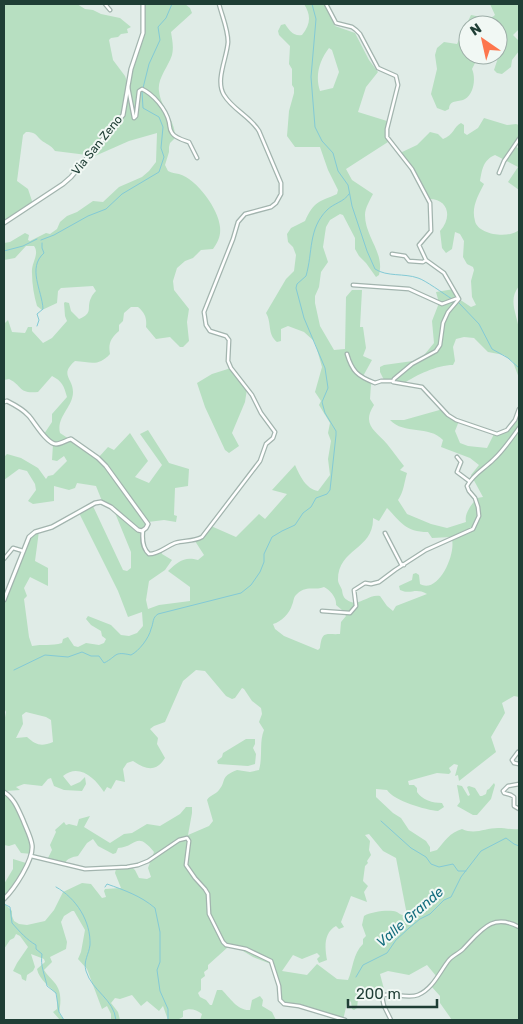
<svg xmlns="http://www.w3.org/2000/svg" width="523" height="1024" font-family="Rubik,sans-serif">
<style>
.green{fill:#b7dfc1;fill-rule:evenodd}
.lines{fill:none;stroke-linecap:round;stroke-linejoin:round}
.stream{stroke:#83cad6;stroke-width:1}
.minor-casing{stroke:#a2b4ae;stroke-width:5}
.tertiary-casing{stroke:#a2b4ae;stroke-width:5.5}
.minor{stroke:#fff;stroke-width:2.5}
.tertiary{stroke:#fff;stroke-width:3}
.labels{text-anchor:middle;dominant-baseline:central;stroke-width:4;stroke-linejoin:round;paint-order:stroke}
.street-label{font-size:12px;fill:#1f3e35;stroke:#f1f8f4}
.water-label{font-size:14px;font-style:italic;fill:#156e7f;stroke:#f1f8f4}
</style>
<rect width="100%" height="100%" fill="#e0ece7"/>
<path class="green" d="M4,4h73l8,5 8,1 8,4 19,4 11,9 -4,2 1,4 -7,1 -3,3 -7,1 -2,2 4,20 12,16 3,8 13,-42 2,-38h42l5,4 2,5 -21,19c1,7 3,15 1,23 -4,12 -15,24 -13,36 2,18 17,29 16,47l-5,5 -1,4v5l-4,13 3,6c4,2 7,2 11,3 18,5 40,36 41,53 1,9 -2,15 -7,22l-12,1 -8,8 -8,3 -8,7 -4,13 1,9 15,19 -2,13 2,19 -6,6h-3l-10,-10 -14,2 -10,-12c1,-9 -1,-14 -8,-20h-7l-7,6 -1,8 -4,4v6c-8,7 -11,12 -9,23 -12,13 -19,8 -35,7 -16,14 -2,17 -2,31 0,15 -17,25 -13,41l38,25 10,-11 6,3 16,-17 18,28 -13,16 14,6 13,-18 -22,-31 8,-4 21,33 20,6 -1,17 -13,2 -1,27 3,1 -1,6 -12,-2 -16,2 -5,7 -5,-1 7,22 4,4 12,-3 1,3 10,6 -7,10 -16,11 -3,19 2,9 11,-4 31,-4v-14l-22,-16c10,-9 16,-15 30,-11l6,-5 -9,-14 5,-2 11,-13 25,11 23,-23 6,5 22,-25 -15,-4 23,-25c5,11 11,24 23,26l12,-16 -2,-16 3,-18 -3,-8 2,-10 -11,-18 2,-4 -6,-9 7,-25 -6,-21 -2,-5 -10,-9 -16,-6 -7,3v12l-4,1c-10,-8 -5,-19 -11,-29l20,-34 8,-8 2,-16 -3,-8 -5,-5 -1,-8 4,-6 14,-7c9,-20 14,-19 32,-27l1,-4 -10,-20 -8,-23h-25l-8,-11 2,-25 5,-18v-5l-2,-3v-16l-3,-5 1,-18 -11,-11 -1,-4 3,-6 4,-1c4,6 9,13 17,11 9,-11 9,-20 2,-31h20l11,22 20,7 14,27 9,12 -12,15 -8,25 29,9 -2,14 3,7 -42,27 6,11 21,14c-3,6 -8,14 -8,21 0,22 20,38 14,60l-3,2 -10,-14 -7,-7 -4,-7v-11l-12,-23 -3,-1 -10,6 -4,7 -3,20 5,15 -7,10 -2,15 -4,9v7l5,23 14,24 11,-1 1,-52 6,-7h10l-2,37h3l3,21 -3,8 9,4 -10,18 9,6 -1,15 4,6c-13,20 2,26 13,39 6,7 11,15 17,22l-4,4 7,3c-3,10 -3,18 -9,27l9,14 24,10 16,4 19,-6c-2,-8 5,-17 11,-24l6,-1 -12,-22 8,-10 -9,-7 -29,-11 2,-7c-14,-15 -39,-5 -53,-20h14l39,-11 4,6 12,6 -4,10 5,12 8,3 19,2 8,-16h7l7,-6 10,-17v288l-5,-1 -12,7 3,10 -14,24 5,15 -37,29 -1,-6 -3,1 3,-11 -4,-1 -5,4 2,4 -2,2 -12,-1 -29,8 1,4h5l3,3v4c5,8 16,11 25,11l2,4 -6,4c-12,-1 -44,-10 -51,-21l-11,-1v8l17,16 8,5 8,12 17,11 4,6v5l7,-2c8,-9 12,-17 25,-21 13,6 23,-1 36,-1 8,0 14,2 21,1v191h-67l-12,-17v-7l-9,-10 6,-9 -10,-12 -18,10 -21,-4 -8,3 5,19 -3,3v3l-6,1 -8,-8 -7,1 -3,6 -1,9 -3,2 -2,-1 -1,-7 -3,-3 -5,21h-4l-30,-11 -27,-6 -4,-6v-13l-7,-20 -18,-7 -15,-9 -10,-1 -20,18v4l-4,3 1,4 -4,3v11l-3,3 2,4 6,3 4,5h2l5,-15h5c8,8 16,21 28,20l2,-10 8,-4 3,4 -1,6 10,6 4,8h-76l2,-6c-6,-5 -13,-6 -19,-3v6l-4,2v1h-11l-5,-14 -4,5 -12,-10 -6,5 -9,-11 -12,4 -5,-1 -4,5 7,9 2,8h-9v-6l-4,-8 -5,3 -15,-40 -9,-10 3,-7 4,-22 -11,-19h-2l-8,5 -3,6 6,20 -1,7 -16,8 2,5 -8,8c3,5 7,8 10,12 8,9 7,20 5,31l5,7h-4l-7,-8 4,-3v-14c-6,-8 -18,-15 -20,-26l8,-7 -1,-3 -13,-5 4,13 -2,4 -6,4 -1,6 -4,-2 -1,-4 -8,-4 4,-8 11,-16 -8,-11 -4,-2 -2,4 -4,2 -6,9v-46l8,8v5l2,5 5,3 8,1 18,-4 9,-11 9,-18 19,-9 9,1 11,14 4,-1 -2,-6 1,-2 16,-1 -6,-15 1,-4 3,-3 10,-1 6,5 4,8 8,1 4,-2 -3,-9 6,-16c-18,-22 -17,-5 -36,-4l-2,5 -3,1 -15,-8 -5,-7 -6,4 -9,13c-6,1 -10,2 -14,8l-17,-4 5,-10 -2,-5 6,-13 -1,-2 9,-8 2,3 3,-1 8,2 2,-7 11,-3 -6,11 26,16 14,-9 8,-1 15,-9 13,2 20,-12 6,-7h6v6l-4,22 21,-9 4,-5 -6,-21c3,-5 8,-5 12,-10 8,-9 0,-13 18,-20l13,2 9,-2c4,-14 0,-28 5,-40l-5,-8 3,-8 -1,-6 -9,-7 -8,-12 -2,-1 -7,10 -3,1 -6,-3 -21,-25 -9,-1 -13,11 -18,41 -11,4 -4,3 8,9 -1,6 8,14c-9,15 -20,11 -32,3l-6,2 -4,6 2,13 -9,-2 -5,9 -4,-2 -3,5c-9,-14 -25,-29 -41,-16l8,10 9,-4 5,-5 1,7 -4,7 -18,-1 -10,-4 -3,-8 -3,1 -6,7 -18,-2 -8,3 4,3 -14,1c15,18 22,40 26,63l-11,-1 -6,-9 -6,2 -5,-1v-122l2,-11 -2,-4v-111l25,-60 10,-6 -4,30 13,7v18l-18,-9 -6,11 3,8 -3,3 5,38 3,9c10,-2 20,0 30,-3l1,-4 5,-2 6,9 4,1 8,-4 13,2 5,-2 2,-4 -4,-3 -1,-5 -10,-6 -5,-6 2,-3 23,9 10,10 8,1 8,-3 6,-7 -1,-14 -14,5 -10,-26 -39,-78 13,-9 31,66 4,1 4,-3v-16l-18,-44 -11,-7 -6,-15 -19,-3 -2,5 -6,2 -15,-4v15l-21,3 -5,-3 8,-11 -1,-6 -8,-13 -8,-2 -15,11v-23l3,-3 14,4 17,10 8,11 2,-3 5,-1 14,-14 -3,-5 -7,5 -5,-1 1,-16 -9,-10 8,-12v-8l15,-17c-3,-11 -5,-16 -15,-21l-14,16c-20,2 -15,-6 -29,-13l-5,1v-56l4,-4 4,12 13,1 3,-6h4v4l11,12 9,-5 15,-17 -2,-5 -1,-13 1,-1 4,1 2,8 8,8c15,-6 7,-11 12,-21 1,-3 3,-5 5,-7l-3,-5 -32,2 -3,3 -1,12 -15,7 -5,-4c-3,-10 -5,-22 -5,-33 -1,-10 8,-19 2,-27h-8l-11,12 -11,2v-17l6,-1 15,-9 4,2 -1,5 2,1 16,-8 4,1 7,-5 3,-7 7,-6 10,-4 16,-11 10,1 16,-15 23,-10 7,-6 7,-9 1,-29 -28,8 -34,15 -40,-5c-4,-6 -9,-7 -14,-11 -6,-6 -6,-8 -15,-8l-3,3 -6,46 11,8 5,15 -29,19zM329,48l3,2 7,22 -6,16 -13,3c-5,-15 -1,-30 9,-43zM387,508c14,14 18,24 41,24l4,6 19,-1c7,13 -12,58 -31,47l-1,-9 -3,-2 -3,1 -1,6 -13,6 1,4c11,5 15,-3 27,4l-31,12 -3,5 -6,-5 -7,-10c-11,-2 -19,9 -29,6 -7,-3 -8,-5 -9,-12 -1,-3 -4,-7 -4,-10 0,-32 36,-30 35,-62l6,3zM324,587c6,3 13,11 12,18l6,5 4,6 -5,6 -1,12c-14,1 -18,-4 -20,14l-2,2 -34,-14 -9,-7 -2,-5c8,-2 17,-11 19,-19 2,-4 1,-8 5,-11 10,-9 16,-3 27,-7zM26,712l20,5 5,3 2,22c-12,5 -17,3 -26,-5l-11,1 7,-14 -1,-9zM369,834l14,17 13,7 11,57c-9,1 -8,-4 -14,-4 -8,-1 -23,1 -29,5l-2,9 4,11 -3,3v5c-10,9 -10,25 -15,36l-11,-1 -20,-15 -10,11 -25,-4 11,-16 9,4 15,-6 3,3 -3,3 2,4 8,-3c-2,-11 -4,-27 9,-34l3,3 5,-2 -3,-5 10,-26 16,6 -3,-10 4,-6 -5,-5 2,-15 3,-3 -1,-2 4,-6 -2,-5 1,-9 -5,-6z
M490,4h29v25l-6,6 6,6v10l-7,9 -1,7 -9,7 -5,-1 -3,-3 4,-12 -3,-3h3v-30h-30v30h11l-7,14c4,9 2,25 -7,30 -8,4 -15,0 -16,10l-4,2 -8,-3 -6,-14 6,-25 -2,-14 2,-7 7,-6 13,2 14,-29c8,1 17,7 24,0z
M484,118l23,7 9,-1 3,1 -1,13 -5,6 6,5v41l-11,-8 10,-15 -23,-12c-12,5 -13,15 -15,26l4,3c-6,12 -13,23 -9,37 3,14 34,18 44,9v56c-12,15 -1,29 0,45 2,15 0,31 0,47l-6,-16 -9,-7 -16,-3 -14,-14 -10,-1 -8,2 -3,8 2,14 -2,4c-16,0 -37,10 -50,19l-19,-4 -4,-8v-5l4,-2 36,-5 14,-17 -2,-22 7,-18 -3,-11 18,-3 5,10 12,8 5,-2 -4,-8 -1,-16 3,-11 -1,-3 -6,-3 -4,-7 1,-16 -4,-7 -5,-2 -3,17 -6,4 -4,-5 -2,-17c13,-14 8,-33 -12,-32l-28,-46 17,-8 13,-13 8,2 5,5c11,-4 11,-13 18,-16l3,2v8l3,2 11,-7z
M231,368l16,21 -2,13 -13,31 7,13 -10,7 -4,-3 -20,-43 -8,-24 15,-9z
M246,739h9v5l-2,4 3,6 -1,10 -7,2 -30,-2 -1,-3 5,-4 1,-4z
M494,783l1,2 -4,14 -14,16h-4l-16,-9 3,-4 -3,-17 5,1 6,10 2,-1 -3,-8 2,-1 6,2 5,8h2l4,-2 1,-4 2,-1z
M13,859l13,4 -5,12 -17,24v-15l9,-15z"/>
<g class="lines">
<path class="stream" d="M312,4l4,15 -5,58 4,50 7,14 11,12 5,18 10,14 4,21 15,45 8,18c12,8 29,4 43,9 7,2 26,16 34,21
M41,240l13,-5 34,-19 18,-7 16,-15 37,-22 5,-15 -3,-9 2,-21 -4,-10 -16,-9 -1,-16 7,-28 11,-24 -2,-13 8,-9 6,-14
M4,251l19,-5 14,-7
M459,303l20,21 13,25 16,9 11,10
M37,326l2,-6 -2,-6 6,-5c-1,-19 -16,-41 1,-56l-2,-5v-5
M14,670l31,-15 23,2 14,-5 9,4h8l5,7c14,-7 9,-12 27,-8 8,-4 18,-17 20,-26 3,-7 1,-11 7,-15l83,-21 10,-8 9,-13 4,-10v-8l8,-17 10,-6 13,-6 8,-12 8,-6 5,-9 11,-4 3,-4 6,-55v-4l-11,-18 -3,-11 6,-14 -3,-20 -21,-50 -8,-30 1,-4 9,-8c7,-24 2,-47 21,-66 7,-7 17,-8 22,-16
M381,821l30,27 15,9 5,7 8,3 14,-3 5,7h8
M56,887c20,11 35,34 34,58 -1,9 -7,16 -4,26 6,20 28,28 30,49
M105,887l2,-3c17,6 34,12 48,24l5,24v30l-3,8 3,21 8,18v11
M4,904l6,3 2,16c7,8 15,17 24,22v4l6,5c-2,12 3,21 5,32l9,7 3,19 5,8
M356,977l7,-12 24,-12 9,-13 13,-12 11,-9 10,-5 14,-14 7,-3 10,-20 20,-26 25,-13 8,6 5,2"/>
<g class="minor-casing">
<path id="minor" d="M105,4l5,6
M326,4l10,19 16,4 4,3 4,4 18,34 18,8 2,9 -11,44v8l25,32 18,34 1,28 -12,14 7,15 18,13 15,26 -11,13 -5,11 -3,22 -4,6 -24,13 -18,15 -1,3 29,5 26,28 8,5 41,14 10,-4 8,-10 4,-11
M128,87l6,31 2,-2 3,-25 3,-2c11,5 24,20 27,33 1,4 0,7 3,11 3,5 11,7 17,9l8,16
M499,173l5,-12 15,-22
M392,254l13,2 4,5 14,1 3,-2
M353,285l56,4 33,15 16,-6
M347,354c5,17 10,22 28,29l6,-2h11
M457,457l4,5 -4,10 12,9
M143,530c-1,9 -1,18 6,24 10,0 16,-7 26,-11 9,-3 18,-1 27,-6l58,-76 6,-17 7,-6 2,-6 -14,-19 -9,-18 -21,-27 -3,-7 1,-21 -3,-4 -16,-5 -4,-6 -2,-13 29,-73 5,-17 7,-8 26,-7 5,-4 5,-9v-11l-22,-52c-9,-15 -26,-21 -35,-36 -9,-15 3,-37 4,-53 0,-13 -6,-26 -9,-38
M385,533l16,31 3,1
M4,559l9,-11 10,3
M322,611l28,2 6,-7 -2,-16 11,-7 6,1 8,-2 16,-12 31,-20 47,-21 6,-13 -1,-9 -3,-9 -6,-7 -2,-5c6,-12 17,-17 26,-26 10,-9 18,-21 26,-32
M518,752l-6,8 2,3 5,1
M519,784l-11,2 -5,5 1,2 7,2 3,2v9l5,3
M31,856l54,13 42,-2 11,-2 10,-4 31,-21 8,-2 2,3 -3,24 9,13 10,11 3,5 1,20 14,28 3,3 20,4 25,12 8,25 1,14 4,4 15,2 46,14
M391,1020l-7,-14 -2,-9 1,-2c11,-2 25,4 35,0 15,-6 22,-24 31,-35 4,-5 11,-7 15,-12 18,-19 29,-35 55,-21"/>
</g>
<g class="tertiary-casing">
<path id="tertiary" d="M4,223l59,-39 8,-7 52,-62 8,-46 12,-36v-29
M4,402l3,-1c8,4 16,8 22,15 6,7 18,28 27,28 5,0 10,-4 15,-5l27,19 8,8 42,58 -2,4 -4,3 -4,-1 -27,-23 -10,-5 -6,1 -43,24 -17,5 -6,5 -25,63
M4,792c10,6 14,17 19,28 3,8 8,17 9,25 2,15 -18,44 -28,54"/>
</g>
<use href="#minor" class="minor"/>
<use href="#tertiary" class="tertiary"/>
</g>
<g class="labels">
<g class="street-label">
<text transform="translate(97 145) rotate(-51)">Via San Zeno</text>
</g>
<g class="water-label">
<text transform="translate(410 917) rotate(-41)">Valle Grande</text>
</g>
</g>
<rect width="523" height="1024" fill="none" stroke="#1f3e35" stroke-width="10"/>
<g transform="translate(483 40) rotate(326)"><circle r="24" fill="#f1f8f4" stroke="#9daea8"/>
<path d="M0-4L9 19L0 12L-9 19Z" fill="#fd764d"/>
<text y="-8" font-size="14" font-weight="bold" text-anchor="middle" fill="#1f3e35">N</text>
</g>
<path d="M348 999v8h89v-8" fill="none" stroke="#1f3e35" stroke-width="2.5"/>
<text x="356" y="999" font-size="15" fill="#1f3e35" stroke="#f1f8f4" stroke-width="4" paint-order="stroke">200 m</text>
</svg>
